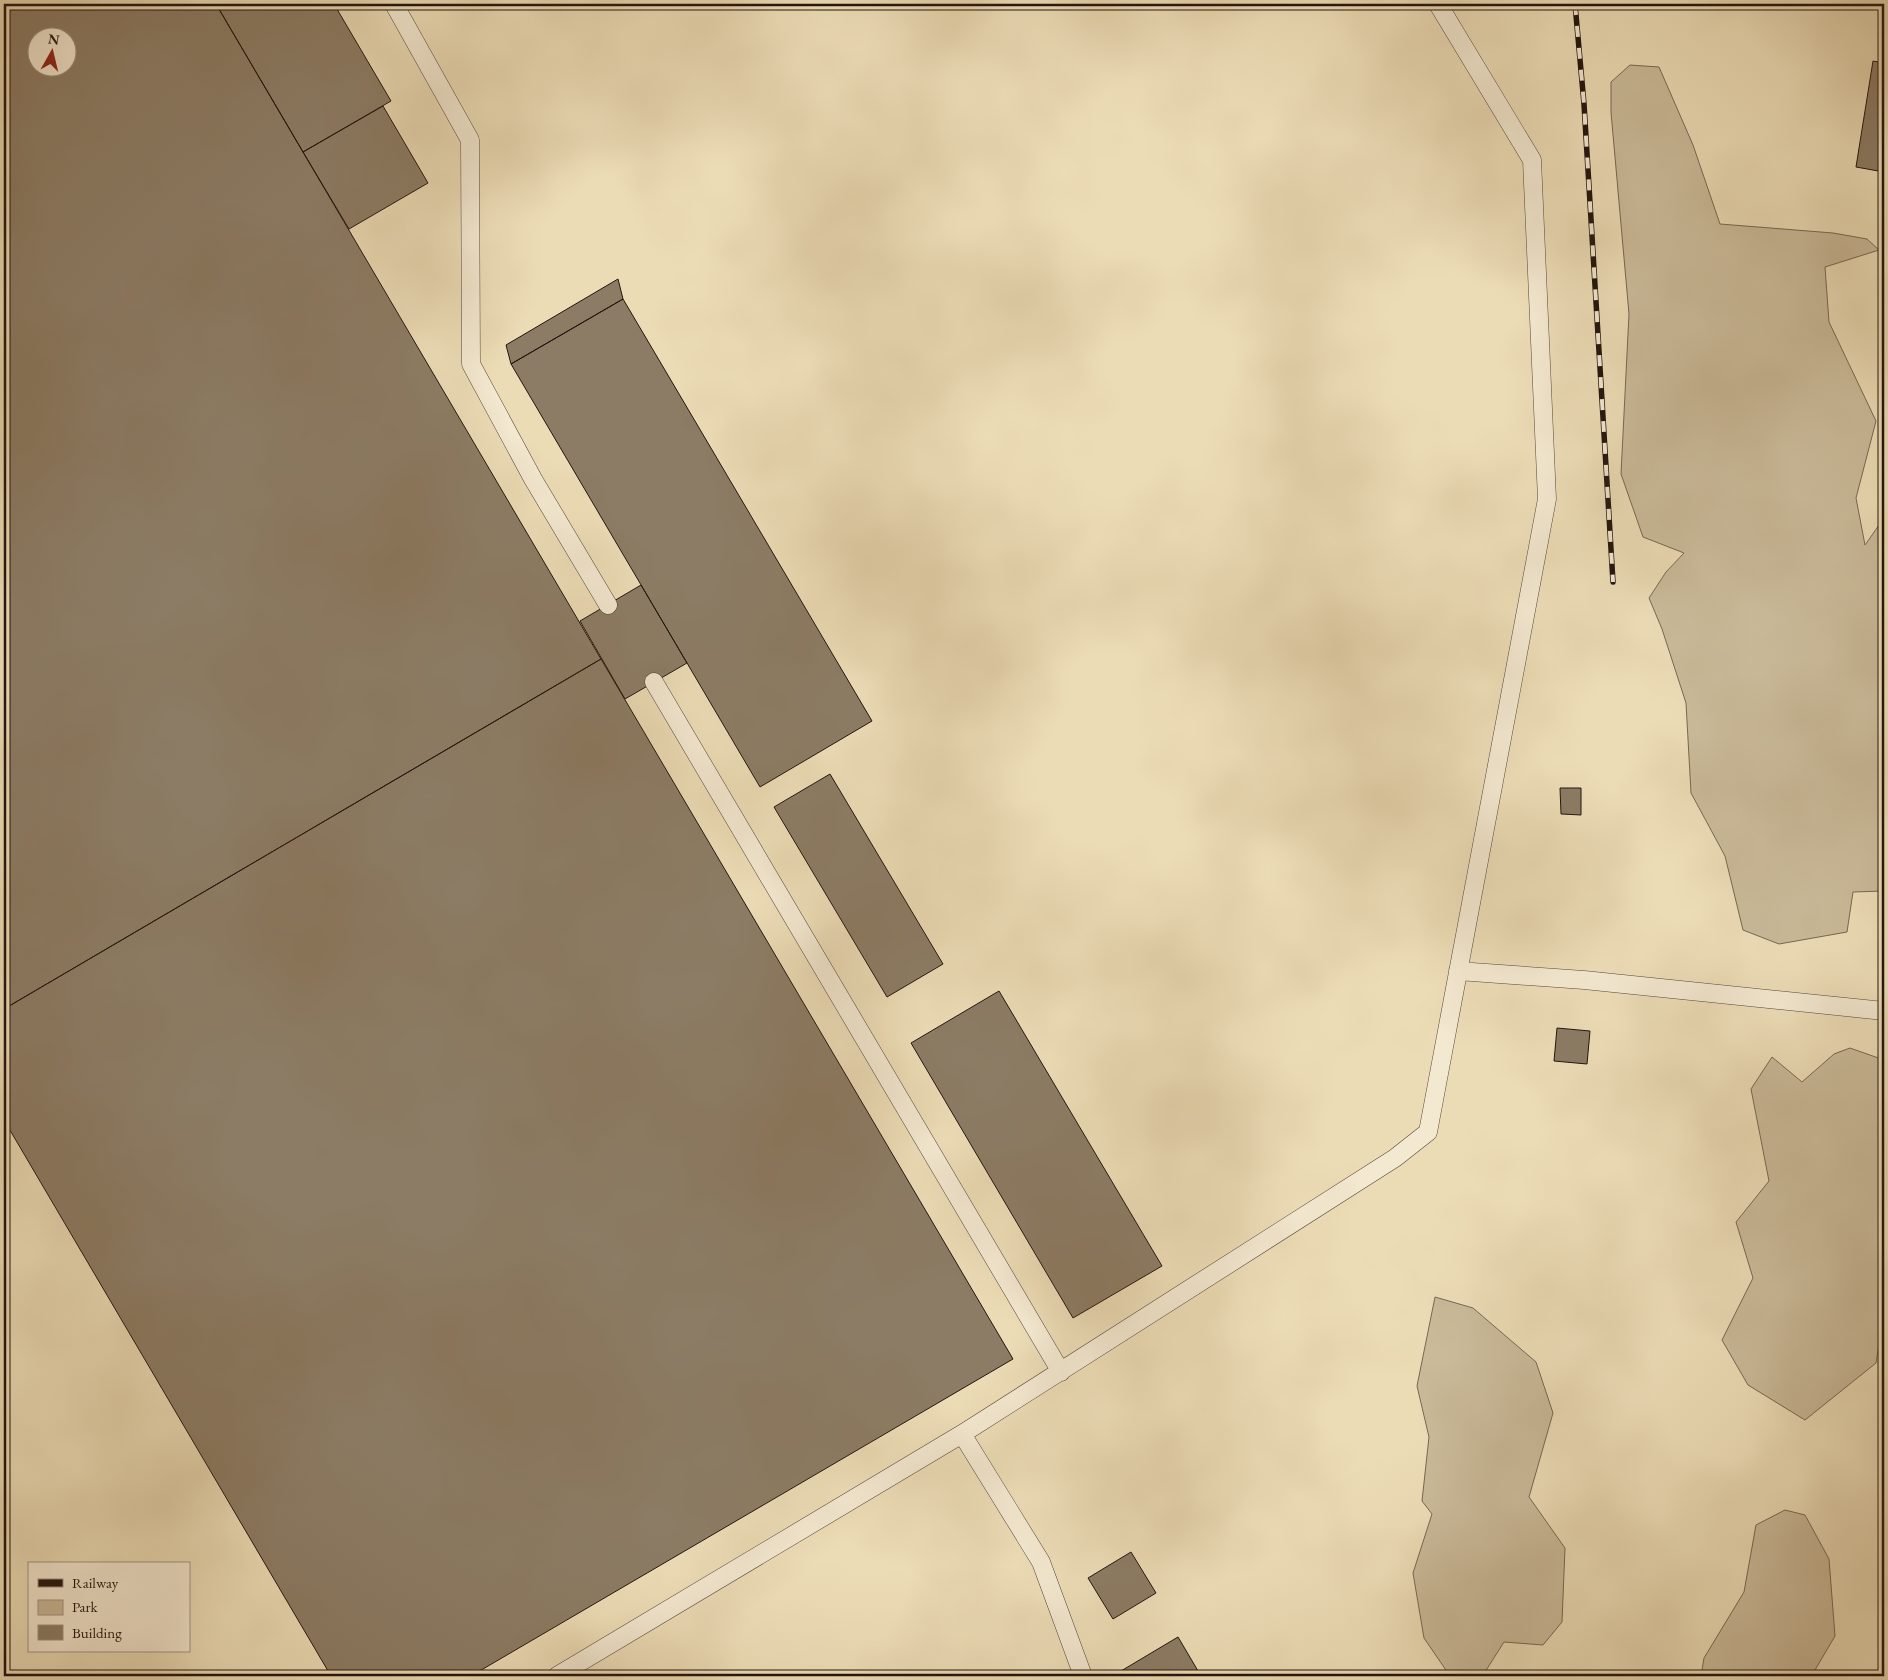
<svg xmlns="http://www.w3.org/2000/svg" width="1888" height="1680" font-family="'EB Garamond',serif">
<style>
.green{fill:#caba99;stroke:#766854}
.building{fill:#8c7c65;stroke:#23150e;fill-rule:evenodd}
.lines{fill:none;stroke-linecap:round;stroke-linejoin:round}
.lane-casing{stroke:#554738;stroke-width:19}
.lane{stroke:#f3e8d0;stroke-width:18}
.rail-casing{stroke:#23150e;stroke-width:5.5}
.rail{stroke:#f3e8d0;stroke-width:4;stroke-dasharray:11;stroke-linecap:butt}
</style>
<rect width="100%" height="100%" fill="#ecdcb6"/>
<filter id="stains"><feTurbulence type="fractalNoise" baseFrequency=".004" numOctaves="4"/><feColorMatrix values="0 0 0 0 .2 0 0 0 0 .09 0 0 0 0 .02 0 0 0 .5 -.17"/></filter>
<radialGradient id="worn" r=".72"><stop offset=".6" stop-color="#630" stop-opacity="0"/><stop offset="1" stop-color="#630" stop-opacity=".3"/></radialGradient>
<path class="green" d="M1630,65l29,2 34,78 27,79 113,9 34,6 12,11 -54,17 4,55 47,99 -20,77 9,47 19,-27v373l-31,1 -6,40 -68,12 -36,-14 -18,-74 -34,-63 -5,-90 -24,-74 -13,-31 17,-26 18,-19 -41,-16 -22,-63 8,-160 -18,-202v-30z
M1850,1048l34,12v254l-8,49 -71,57 -57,-35 -26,-45 31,-62 -17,-56 33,-41 -18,-92 21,-32 30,25 32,-28z
M1435,1297l38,11 63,54 17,51 -24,84 36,51 -3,74 -19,23 -39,-3 -19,30 -35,4 -26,-38 -11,-65 19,-59 -10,-13 7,-64 -12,-51z
M1785,1510l20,5 24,44 6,77 -20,34 -2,6h-112l3,-18 40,-66 12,-67z"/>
<path class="building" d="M4,4h212l385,655 -597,350zM38,38h30v30h-30z
M216,4h118l57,97 -88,51z
M1873,61l11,2v109l-28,-5z
M383,106l45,77 -79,46 -46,-77z
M618,279l5,20 -112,65 -5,-19z
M623,299l249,422 -112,66 -249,-423z
M641,585l46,78 -62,36 -45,-78z
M601,659l412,700 -542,317h-140l-327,-556v-111z
M830,774l113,190 -56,33 -113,-190z
M1560,788h21v27l-20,-1z
M999,991l163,275 -89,52 -162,-275z
M1557,1028l33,3 -3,33 -33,-3z
M1131,1552l25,41 -43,26 -25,-41z
M1178,1637l23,39h-77l-3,-5z"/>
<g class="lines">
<g class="lane-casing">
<path id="lane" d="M394,4l76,136 1,224 62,115 75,126
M654,682l407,690
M1458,971l126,9 300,31
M962,1434l79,128 42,114
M557,1676l405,-242 433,-276 33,-26 119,-633 -15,-339 -94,-156"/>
</g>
<use href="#lane" class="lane"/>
<g class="rail-casing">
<path id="rail" d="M1575,4l9,100 29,478
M4,1664l6,12"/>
</g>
<use href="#rail" class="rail"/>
</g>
<rect width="1888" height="1680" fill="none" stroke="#ecdcb6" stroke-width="20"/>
<rect x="5" y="5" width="1878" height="1670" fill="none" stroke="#23150e" stroke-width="2.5"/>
<rect x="10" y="10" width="1868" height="1660" fill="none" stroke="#23150e"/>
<rect x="28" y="1562" width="162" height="90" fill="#f3e8d0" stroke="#a09482"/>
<rect x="38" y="1579" width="25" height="8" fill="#23150e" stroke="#a09482"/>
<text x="72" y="1588" font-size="15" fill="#23150e">Railway</text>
<rect x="38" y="1600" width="25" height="15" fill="#caba99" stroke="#a09482"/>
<text x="72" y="1612" font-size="15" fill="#23150e">Park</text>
<rect x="38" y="1625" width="25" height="15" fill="#8c7c65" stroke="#a09482"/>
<text x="72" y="1638" font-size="15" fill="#23150e">Building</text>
<g transform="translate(52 52) rotate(8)"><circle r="24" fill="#f3e8d0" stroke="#a09482"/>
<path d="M0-4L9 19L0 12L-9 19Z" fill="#8f2418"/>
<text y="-8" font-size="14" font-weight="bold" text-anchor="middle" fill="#23150e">N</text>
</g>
<rect width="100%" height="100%" filter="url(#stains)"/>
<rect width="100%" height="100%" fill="url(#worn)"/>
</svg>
